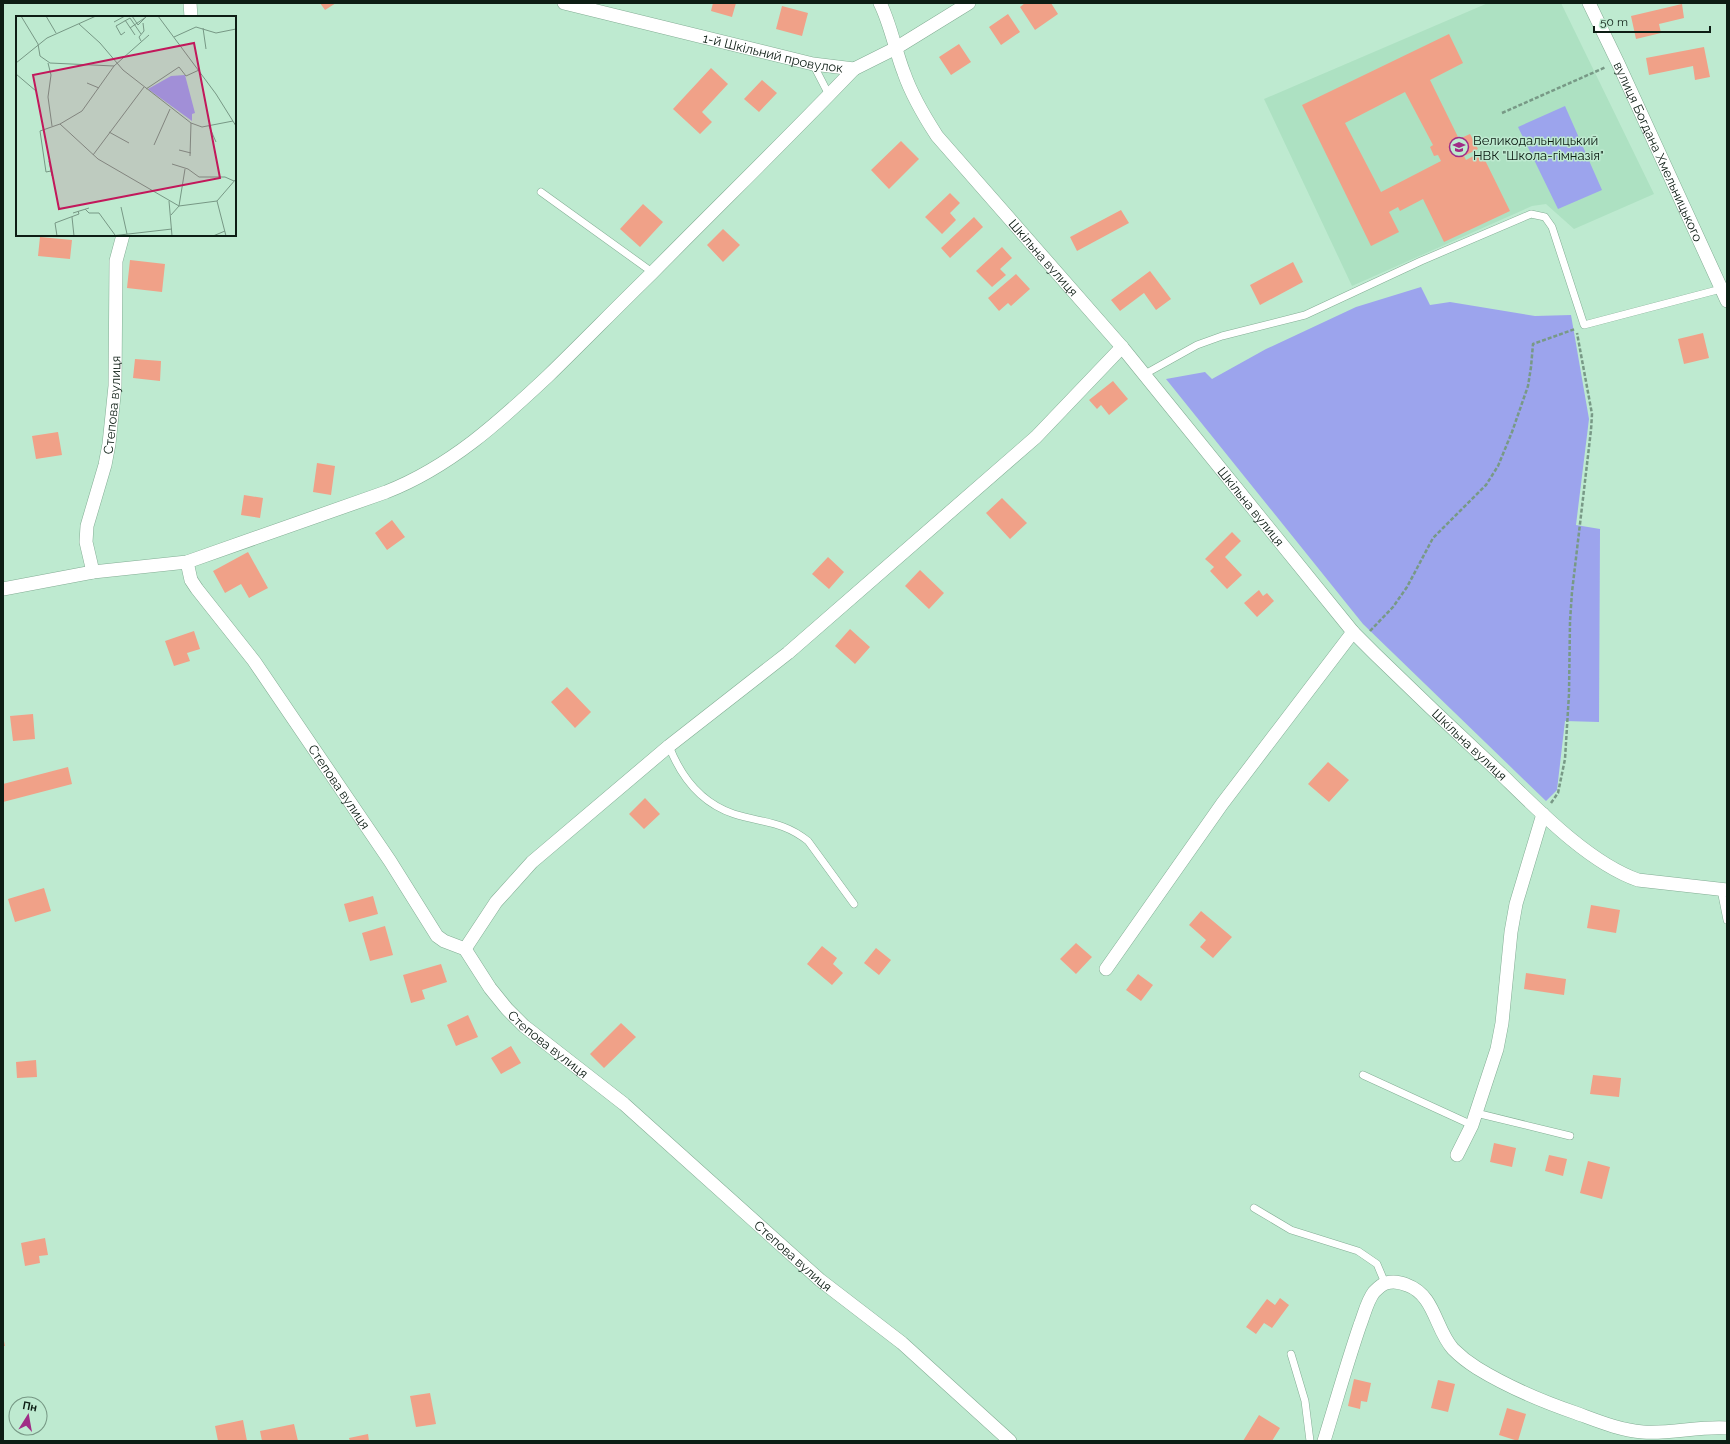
<svg xmlns="http://www.w3.org/2000/svg" width="1730" height="1444" font-family="Raleway,sans-serif">
<style>
.built{fill:#ade1c2}
.green{fill:#9ca4ed}
.building{fill:#f0a188;fill-rule:evenodd}
.lines{fill:none;stroke-linecap:round;stroke-linejoin:round}
.service-casing{stroke:#83ad94;stroke-width:8}
.minor-casing{stroke:#83ad94;stroke-width:14}
.path{stroke:#789986;stroke-width:2.5;stroke-dasharray:4 2;stroke-linecap:butt}
.service{stroke:#fff;stroke-width:7}
.minor{stroke:#fff;stroke-width:13}
.labels{text-anchor:middle;dominant-baseline:central;stroke-width:3;stroke-linejoin:round;paint-order:stroke}
.street-label{font-size:13px;fill:#0d1d14;stroke:#beead0}
.poi-label{font-size:13px;fill:#0d1d14;stroke:#beead0;text-anchor:start}
.inset-road{fill:none;stroke:#779885;stroke-width:1}
.view{fill:#c2185b;fill-opacity:0.15;stroke:#c2185b;stroke-width:2}
.inset-edge{fill:none;stroke:#0d1d14;stroke-width:2}
</style>
<rect width="100%" height="100%" fill="#beead0"/>
<path class="built" d="M1488,3h73l93,191 -80,35 -28,-25 -14,2 -180,80 -88,-187z"/>
<path class="green" d="M1565,106l37,84 -44,19 -40,-82z
M1421,287l9,18 20,-3 85,14 36,-1 18,104 -13,106 24,4 -1,193 -34,-1 -8,69 -11,11 -183,-177 -197,-245 39,-7 7,7 54,-30 90,-42z"/>
<path class="building" d="M320,3h16l-11,7z
M713,3h23l-4,14 -21,-6z
M1025,3h26l7,11 -23,16 -15,-23z
M1682,4l2,14 -25,6 2,9 -25,6 -5,-23z
M782,6l26,7 -6,23 -26,-7z
M1008,14l12,18 -19,13 -12,-18z
M1449,34l14,29 -33,17 29,59 11,-5 8,15 -14,7 2,4 15,-8 29,59 -66,31 -21,-43 -23,12 -2,-4 -9,5 10,20 -28,14 -69,-141zM1405,92l28,53 -3,2 4,9 4,-1 3,6 -60,31 -36,-69z
M959,44l12,18 -20,13 -12,-18z
M1704,47l6,30 -15,3 -2,-14 -44,9 -3,-17z
M711,68l17,16 -26,28 10,10 -12,12 -27,-25z
M762,80l15,13 -18,19 -15,-13z
M901,141l18,18 -30,30 -18,-19z
M950,193l10,10 -10,10 6,7 -14,14 -17,-17z
M643,204l20,18 -23,25 -20,-18z
M1121,210l8,13 -52,28 -7,-14z
M974,217l9,10 -33,31 -9,-10z
M723,229l17,16 -17,17 -16,-17z
M40,237l32,3 -2,19 -32,-3z
M1002,247l10,11 -12,11 6,6 -14,12 -16,-16z
M130,260l35,4 -3,28 -35,-4z
M1293,262l10,20 -43,23 -10,-20z
M1150,271l21,28 -15,11 -12,-17 -24,18 -9,-11z
M1016,274l14,15 -19,17 -3,-3 -9,8 -11,-13z
M1703,333l6,25 -25,6 -6,-25z
M135,359l26,2 -1,20 -27,-3z
M1113,381l15,18 -19,16 -8,-10 -4,4 -8,-9z
M58,432l4,23 -26,4 -4,-23z
M317,463l18,3 -4,29 -18,-3z
M244,495l19,3 -3,20 -19,-3z
M1002,498l25,25 -17,16 -24,-26z
M392,520l13,17 -18,13 -12,-17z
M1232,532l9,9 -16,16 17,18 -15,14 -17,-18 4,-4 -9,-8z
M248,552l20,36 -19,10 -8,-14 -16,9 -12,-22z
M828,557l16,15 -15,17 -17,-15z
M920,570l24,23 -15,16 -24,-23z
M1259,590l4,6 4,-3 7,8 -17,16 -13,-14z
M850,629l20,18 -15,17 -20,-18z
M194,631l6,18 -13,4 3,8 -16,5 -9,-25z
M567,687l24,25 -16,16 -24,-26z
M33,714l2,25 -22,2 -3,-25z
M1328,762l21,18 -20,22 -21,-18z
M68,767l4,17 -69,18v-18z
M645,798l15,16 -16,15 -15,-15z
M44,888l7,23 -36,11 -7,-23z
M373,896l5,18 -29,8 -5,-18z
M1591,905l29,5 -4,23 -29,-5z
M1201,911l31,26 -19,21 -13,-11 6,-7 -17,-15z
M385,926l8,29 -23,6 -8,-28z
M1076,943l16,14 -16,17 -16,-15z
M822,946l15,12 -4,6 10,9 -11,12 -25,-21z
M876,948l15,12 -12,15 -15,-12z
M441,964l6,18 -25,8 3,9 -14,4 -8,-28z
M1526,973l40,6 -2,16 -40,-6z
M1138,974l15,11 -12,16 -15,-11z
M468,1015l10,22 -22,9 -9,-21z
M621,1023l15,14 -32,31 -14,-14z
M511,1046l10,17 -20,11 -10,-16z
M36,1060l1,17 -20,1 -1,-16z
M1593,1075l28,3 -2,19 -29,-3z
M1494,1143l22,5 -4,19 -22,-5z
M1549,1155l18,4 -4,17 -18,-5z
M1588,1161l22,6 -8,32 -22,-6z
M45,1238l3,17 -9,1 1,7 -15,3 -4,-23z
M1280,1298l9,7 -17,23 -8,-5 -8,11 -10,-7 21,-28 8,6z
M3,1336l2,10h-2z
M1354,1379l17,4 -4,19 -6,-1 -1,8 -12,-3z
M1438,1380l17,4 -7,28 -17,-4z
M430,1393l6,31 -20,3 -6,-31z
M1507,1408l19,6 -8,27 -19,-6z
M1259,1415l21,13 -8,13h-29z
M243,1420l4,21h-29l-3,-15z
M294,1424l4,17h-36l-2,-10z
M368,1434l1,7h-19l-1,-3z"/>
<g class="lines">
<g class="service-casing">
<path id="service" d="M813,64l16,31
M541,192l111,80
M1145,374l52,-29 25,-9 83,-21 116,-54 110,-47 14,3 7,10 32,98 137,-36
M669,746c12,31 32,57 65,68 29,9 49,7 74,27l46,63
M1721,890l6,30
M1363,1075l109,50
M1476,1113l94,23
M1254,1208l37,22 67,21 19,13 8,19
M1291,1354l14,47 5,40"/>
</g>
<g class="minor-casing">
<g id="minor">
<path d="M190,3l1,14"/>
<path id="s1" d="M564,3l249,61 41,5 42,-21 73,-45"/>
<path id="s2" d="M880,3c11,22 15,47 24,70 8,23 20,43 33,63l185,211 231,285 22,22c41,40 83,80 125,119 37,36 89,90 138,107l89,10"/>
<path id="s3" d="M1589,3l29,60 109,238"/>
<path id="s4" d="M187,562l4,18 6,9 57,72 136,200 47,75 7,5 21,8 25,39 17,21 17,17 100,78 196,176 82,63 108,98"/>
<path id="s5" d="M93,572l-7,-30 1,-16 18,-61 4,-21 6,-58 1,-125 7,-26"/>
<path d="M3,589l90,-17 94,-10 199,-70c64,-25 113,-70 162,-116 35,-34 69,-69 104,-103 67,-68 136,-135 202,-204"/>
<path d="M465,949l31,-47 36,-40 137,-116 119,-93 248,-216 86,-90"/>
<path d="M1106,969l116,-165 131,-172"/>
<path d="M1457,1155l15,-30 25,-76 5,-26 9,-91 5,-28 27,-90"/>
<path d="M1324,1441c12,-39 23,-78 36,-116 4,-10 7,-24 14,-33 3,-3 9,-8 12,-9 7,-2 14,-1 21,2 28,10 28,44 46,64 7,7 16,14 24,19 31,19 64,33 99,45 22,8 43,17 67,19 28,2 56,-6 84,-4"/>
</g>
</g>
<path class="path" d="M1502,113l104,-46
M1370,631l23,-24 14,-20 26,-49 53,-53 12,-19 14,-34 16,-46 3,-19 2,-23 42,-15
M1551,803l7,-10 7,-34 4,-65 1,-73 2,-29 19,-162 1,-16 -15,-81"/>
<use href="#service" class="service"/>
<use href="#minor" class="minor"/>
</g>
<defs>
<g id="school-ring" transform="scale(1)"><circle r="9.5" fill="#beead0" stroke="#a02c86" stroke-width="1.5"/><path d="M0-5L7-2L0 1L-7-2ZM-4 1L0 2.5L4 1V4Q0 6-4 4Z" fill="#a02c86"/></g>
</defs>
<g fill-rule="evenodd">
<use href="#school-ring" x="1459" y="147"/>
</g>
<g class="labels">
<g class="street-label">
<text stroke="none"><textPath href="#s1" startOffset="215">1-й Шкільний провулок</textPath></text>
<text stroke="none"><textPath href="#s3" startOffset="164">вулиця Богдана Хмельницького</textPath></text>
<text stroke="none"><textPath href="#s2" startOffset="307">Шкільна вулиця</textPath></text>
<text stroke="none"><textPath href="#s5" startOffset="171">Степова вулиця</textPath></text>
<text stroke="none"><textPath href="#s2" startOffset="631">Шкільна вулиця</textPath></text>
<text stroke="none"><textPath href="#s2" startOffset="955">Шкільна вулиця</textPath></text>
<text stroke="none"><textPath href="#s4" startOffset="273">Степова вулиця</textPath></text>
<text stroke="none"><textPath href="#s4" startOffset="610">Степова вулиця</textPath></text>
<text stroke="none"><textPath href="#s4" startOffset="934">Степова вулиця</textPath></text>
</g>
<g class="poi-label">
<text x="1473" y="140">Великодальницький<tspan x="1473" dy="15">НВК "Школа-гімназія"</tspan></text>
</g>
</g>
<g transform="translate(16 16)">
<rect width="220" height="220" fill="#beead0"/>
<path d="M169,59l10,38 -3,1v7l-44,-32 23,-13z" fill="#9ca4ed"/>
<path class="inset-road" d="M5,0l17,28 2,12 10,7 64,3 35,-31M30,0l10,17M116,0l6,9 8,-8M142,0l58,78 20,32M109,4l10,15M98,6l11,-6M63,8l21,19 23,27 68,53 11,4 31,-6M114,12l16,-11M187,12l3,21M109,16l-4,3 -5,-9 14,-8 11,16M158,21l22,-10 20,6 20,-4M125,25l-2,-4 5,-6 -1,-8M0,47l31,-25 49,-22M32,47l3,12 -3,22 4,29M0,58l20,17M71,67l12,5M130,73l33,-22 7,9 13,-6M44,108l38,35 81,47 38,-5 19,-22M193,110l7,16M93,116l20,11M138,129l16,-36M163,134l12,3M77,139l51,-68M174,140l1,-33M33,145l3,15M156,148l16,5 11,8h26l9,4M35,155l-5,1 -6,-41 20,-7 22,-13 32,-45M153,185l3,35M201,185l9,35M105,191l6,27M69,193l4,4h10l16,22M57,197l16,-5M155,199l8,-9 6,-37M56,201l2,19M41,220l-2,-13 24,-9 -1,-3M95,220l61,-7M197,220l12,-5"/>
<path class="view" d="M178,27l26,135 -161,31 -26,-134z"/>
<rect width="220" height="220" class="inset-edge"/>
</g>
<rect width="1730" height="1444" fill="none" stroke="#0d1d14" stroke-width="8"/>
<g transform="translate(28 1416) rotate(11)"><circle r="19" fill="#beead0" stroke="#779885"/>
<path d="M0-3L7 15L0 10L-7 15Z" fill="#a02c86"/>
<text y="-6" font-size="11" font-weight="bold" text-anchor="middle" fill="#0d1d14">Пн</text>
</g>
<path d="M1594 26v6h116v-6" fill="none" stroke="#0d1d14" stroke-width="2"/>
<text x="1600" y="26" font-size="12" fill="#0d1d14" stroke="#beead0" stroke-width="3" paint-order="stroke">50 m</text>
</svg>
